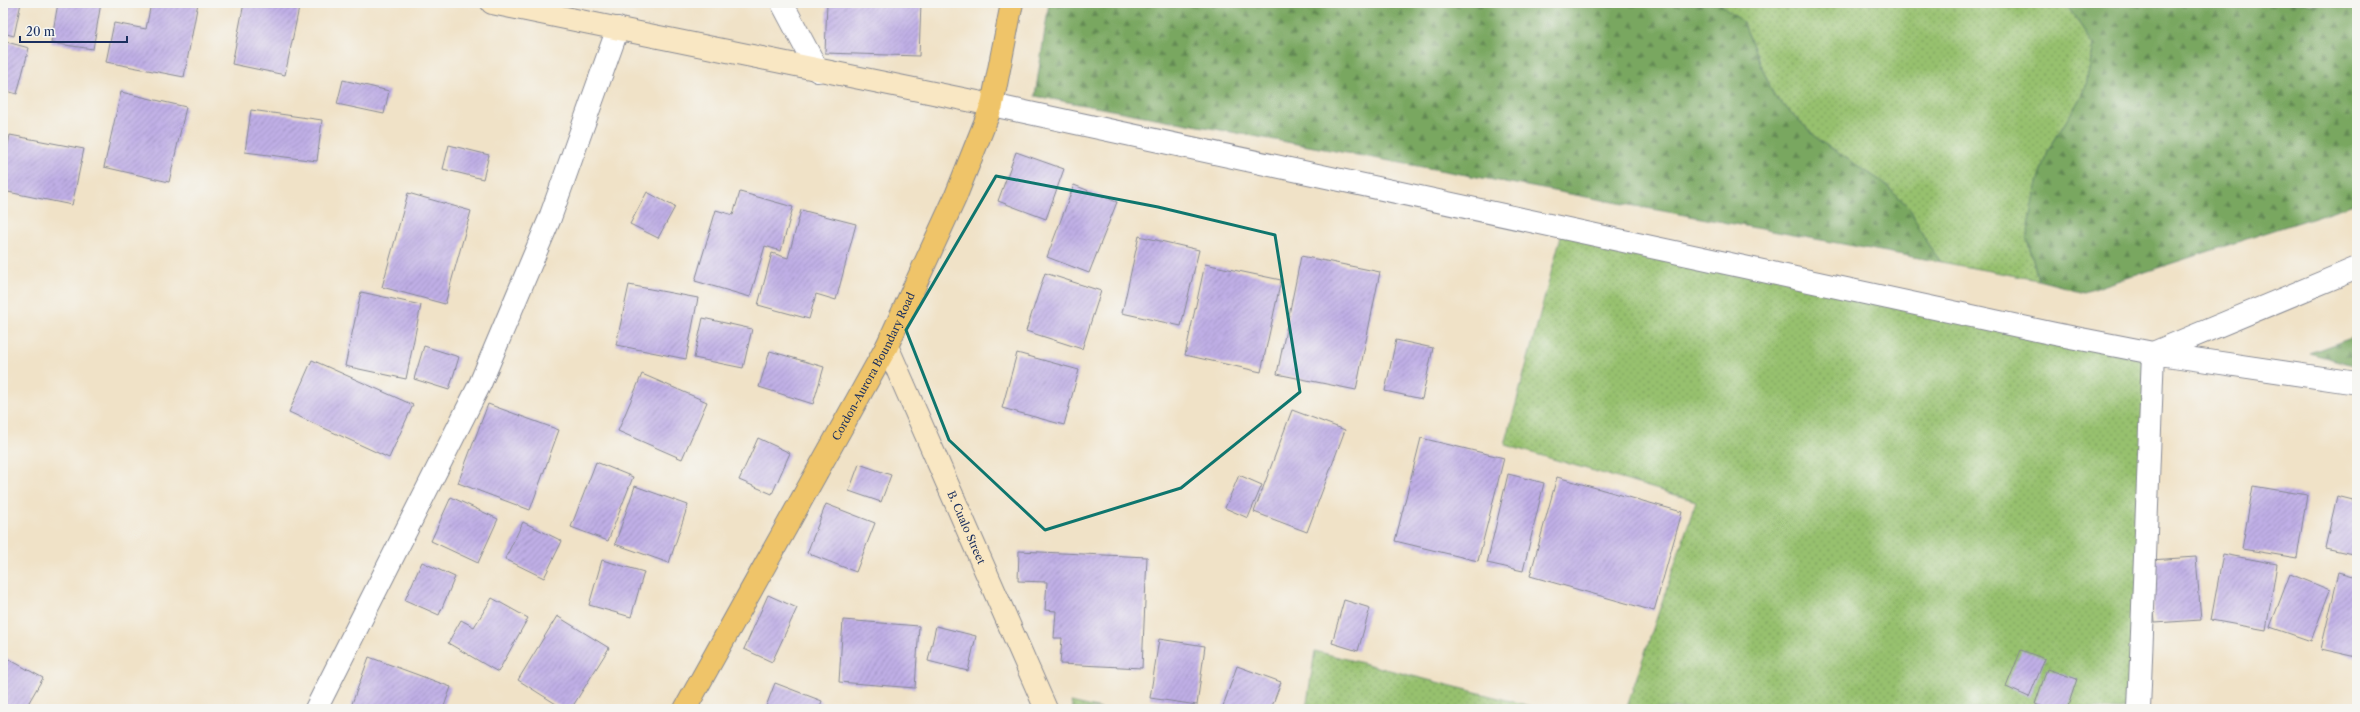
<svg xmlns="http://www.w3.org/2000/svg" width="2360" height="712" font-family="'Libre Caslon Text',serif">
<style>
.grass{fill:url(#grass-dots);stroke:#597866}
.forest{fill:url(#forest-firs);stroke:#4a6b60}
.building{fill:url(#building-hatch)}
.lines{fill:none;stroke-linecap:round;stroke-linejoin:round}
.street-casing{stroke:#868892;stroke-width:24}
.secondary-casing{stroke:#868892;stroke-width:24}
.primary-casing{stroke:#868892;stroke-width:24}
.street{stroke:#fff;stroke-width:22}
.secondary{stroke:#f9e7c3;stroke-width:22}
.primary{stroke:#efc469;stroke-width:22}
.marked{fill:none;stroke:#0f766e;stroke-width:3;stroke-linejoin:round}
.labels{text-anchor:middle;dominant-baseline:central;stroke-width:3.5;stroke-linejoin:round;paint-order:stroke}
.street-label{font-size:11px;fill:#1b2f5e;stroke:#f6f6f2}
</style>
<defs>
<pattern id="grass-dots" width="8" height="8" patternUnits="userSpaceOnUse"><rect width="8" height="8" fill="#97c16e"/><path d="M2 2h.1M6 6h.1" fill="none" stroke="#7a9d5e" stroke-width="1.8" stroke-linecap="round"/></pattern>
<pattern id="forest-firs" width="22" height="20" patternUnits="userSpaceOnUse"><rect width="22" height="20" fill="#79a761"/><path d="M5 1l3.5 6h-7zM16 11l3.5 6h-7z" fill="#628853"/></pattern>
<pattern id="building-hatch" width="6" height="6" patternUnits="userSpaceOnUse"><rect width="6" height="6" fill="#c0afe6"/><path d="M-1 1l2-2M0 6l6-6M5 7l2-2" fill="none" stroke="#9b8fbe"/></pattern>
</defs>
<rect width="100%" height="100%" fill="#f6f6f2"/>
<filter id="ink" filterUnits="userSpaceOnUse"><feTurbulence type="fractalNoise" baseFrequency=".025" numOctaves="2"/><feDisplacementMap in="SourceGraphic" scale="8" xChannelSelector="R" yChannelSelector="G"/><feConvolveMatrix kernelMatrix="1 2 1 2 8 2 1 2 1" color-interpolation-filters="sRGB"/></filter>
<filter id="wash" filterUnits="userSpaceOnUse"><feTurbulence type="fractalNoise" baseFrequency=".012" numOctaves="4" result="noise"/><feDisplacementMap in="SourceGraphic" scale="16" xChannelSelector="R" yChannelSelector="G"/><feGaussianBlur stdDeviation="0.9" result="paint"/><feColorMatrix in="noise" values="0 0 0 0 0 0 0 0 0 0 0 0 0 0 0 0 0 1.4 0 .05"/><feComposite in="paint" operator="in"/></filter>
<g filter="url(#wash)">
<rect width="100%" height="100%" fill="#f0e2c7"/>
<path class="grass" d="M1719,3h346l29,42 -9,45 -37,61 -21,86 11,43 -97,-18 -14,-19 -18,-36 -28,-26 -61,-40 -46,-45 -31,-74z
M1563,228l590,125 -14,356h-513l70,-208 -191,-56z
M1315,651l227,58h-236z
M1071,702l30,7h-28z"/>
<path class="forest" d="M1049,3h670l24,19 31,74 46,45 61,40 28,26 18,36 14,19 -906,-166z
M2065,3h292v200l-273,89 -46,-12 -11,-43 8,-44 13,-42 37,-61 9,-45z
M2357,336v30l-48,-13z"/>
<g id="blocks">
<path class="building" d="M3,3h18l-7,33 -11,-3z
M58,3h43l-8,46 -42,-6z
M151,3h47l-14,74 -78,-15 8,-39 32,6z
M244,3h56l-15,72 -53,-11z
M827,3h94l-2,53 -94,-3z
M3,41l26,7 -12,46 -14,-4z
M343,80l46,11 -5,23 -47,-10z
M121,92l65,15 -17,75 -65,-15z
M251,110l71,10 -5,41 -72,-9z
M10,135l74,14 -12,56 -69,-14v-21z
M449,145l40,10 -6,24 -40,-10z
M1016,152l48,17 -18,50 -48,-18z
M1074,185l43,17 -28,71 -42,-16z
M647,192l28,15 -17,31 -28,-14z
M740,192l53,15 -12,44 -16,-5 -15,51 -55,-16 21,-71 17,5z
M408,193l63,18 -26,93 -63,-17z
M801,210l55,14 -20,76 -20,-6 -7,25 -51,-14 14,-52 16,5z
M1139,236l60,14 -18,76 -59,-13z
M1301,256l79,16 -24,118 -79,-16z
M1205,264l76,16 -20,92 -76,-17z
M1045,273l56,18 -19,58 -56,-18z
M629,285l69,13 -12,61 -70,-14z
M361,292l60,13 -15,74 -61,-13z
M703,318l49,11 -9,39 -49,-10z
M1396,340l37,8 -11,51 -37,-8z
M424,346l35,11 -10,33 -35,-11z
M770,351l54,16 -11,37 -54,-17z
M1017,353l62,17 -15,55 -62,-17z
M312,360l101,45 -24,53 -100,-46z
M642,374l65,28 -25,57 -64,-28z
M488,404l71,26 -29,80 -72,-27z
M1292,410l53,20 -38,102 -53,-20z
M758,438l32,15 -18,41 -33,-14z
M1421,438l83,20 -26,103 -83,-20z
M596,462l37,15 -25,64 -37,-14z
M859,464l32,11 -10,27 -32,-11z
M1508,474l36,9 -21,88 -36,-8z
M1239,475l23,10 -14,33 -23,-10z
M1557,477l125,35 -28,99 -124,-35z
M635,486l53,19 -19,58 -54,-19z
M2253,486l54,9 -10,63 -55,-9z
M2337,496l20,5v54l-32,-7z
M451,497l47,22 -20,44 -47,-22z
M826,504l49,19 -19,49 -49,-19z
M523,522l39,19 -18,37 -39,-19z
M1019,551l128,6 -5,111 -82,-4 2,-26h-8l2,-27 -11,-1 2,-28 -29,-1z
M2223,554l54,10 -11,66 -55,-10z
M2196,557l5,63 -46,3 -5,-63z
M602,560l42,12 -13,45 -42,-12z
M422,562l33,15 -16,38 -34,-15z
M2339,572l18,5v80l-36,-8z
M2290,574l40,16 -19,51 -41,-14z
M768,595l29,13 -25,54 -28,-13z
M492,598l36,20 -30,54 -50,-29 13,-23 13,7z
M1344,600l26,8 -12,43 -26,-8z
M557,616l52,32 -38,61h-7l-46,-29z
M843,620l76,6 -4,62 -76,-6z
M936,626l40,10 -8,35 -40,-10z
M1159,639l46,7 -8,59 -47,-7z
M2021,650l24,9 -16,38 -23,-10z
M3,656l40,22 -18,31h-22z
M369,657l82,30 -8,22h-93z
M1237,666l44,16 -10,27h-49z
M2047,669l30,10 -10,30h-18l-14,-5z
M775,683l47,18 -3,8h-54z"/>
</g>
</g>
<g filter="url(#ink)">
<use href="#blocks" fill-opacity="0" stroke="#868892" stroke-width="1"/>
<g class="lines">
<g class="street-casing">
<path id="street" d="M782,3l36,68
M992,105l1063,229 98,19 204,30
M316,709l164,-325 70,-166 68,-190
M2139,709l14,-356 204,-85"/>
</g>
<g class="secondary-casing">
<g id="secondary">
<path d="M492,3l500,102"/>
<path id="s1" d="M887,346l159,363"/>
</g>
</g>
<g class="primary-casing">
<g id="primary">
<path id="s2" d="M685,709l202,-363 68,-148 37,-93 20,-102"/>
</g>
</g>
<use href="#street" class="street"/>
<use href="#secondary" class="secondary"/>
<use href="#primary" class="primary"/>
</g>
</g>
<path class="marked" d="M996,176l162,31 117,28 25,157 -119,96 -136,42 -96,-90 -43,-110z"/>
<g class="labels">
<g class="street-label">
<text stroke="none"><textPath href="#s2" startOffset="391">Cordon-Aurora Boundary Road</textPath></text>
<text stroke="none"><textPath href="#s1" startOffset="198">B. Cualo Street</textPath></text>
</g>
</g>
<rect width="2360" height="712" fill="none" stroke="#f6f6f2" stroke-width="16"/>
<path d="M20 36v6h107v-6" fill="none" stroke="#1b2f5e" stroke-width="2"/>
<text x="26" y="36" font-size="12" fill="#1b2f5e" stroke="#f6f6f2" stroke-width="3" paint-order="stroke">20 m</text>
</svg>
